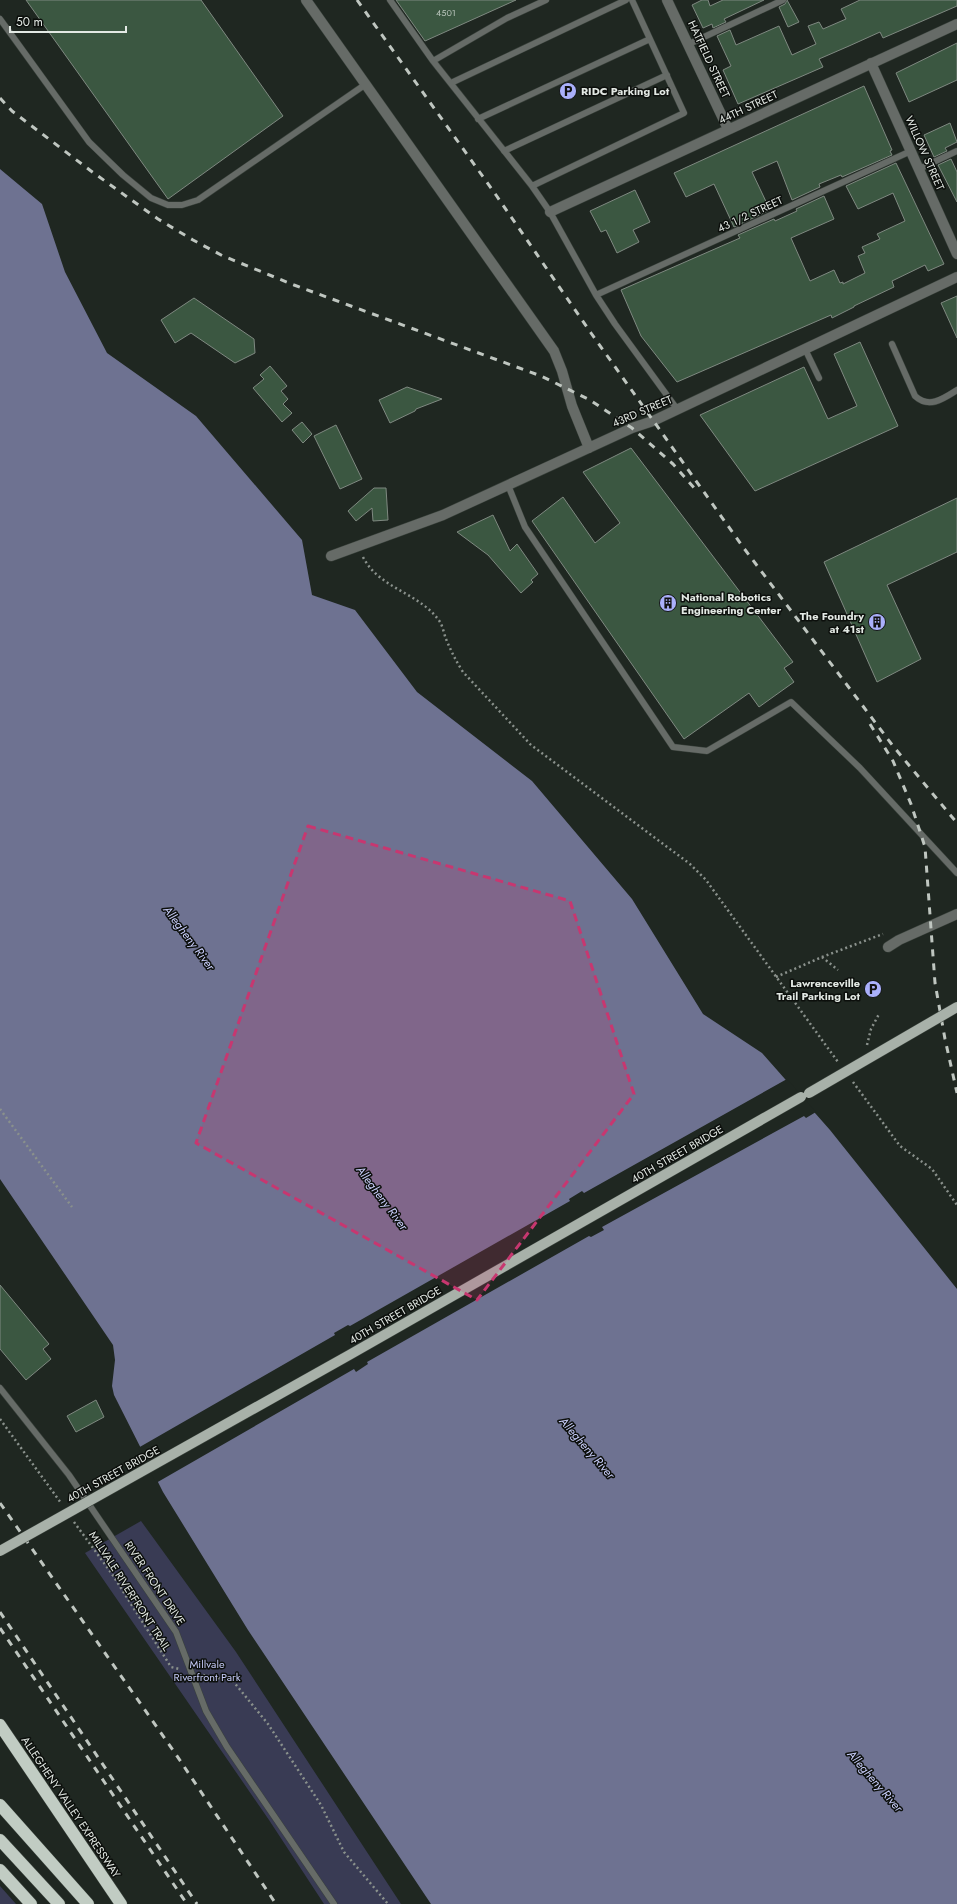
<svg xmlns="http://www.w3.org/2000/svg" width="957" height="1904" font-family="Jost,sans-serif">
<style>
.green{fill:#393b54}
.water{fill:#6e7291}
.pier{fill:#1f2721}
.building{fill:#3b5741;stroke:#7f8981}
.lines{fill:none;stroke-linecap:round;stroke-linejoin:round}
.service-casing{stroke:#3a423c;stroke-width:7}
.minor-casing{stroke:#3a423c;stroke-width:11}
.motorway-casing{stroke:#3a423c;stroke-width:13}
.path{stroke:#8a918c;stroke-width:2.5;stroke-dasharray:2 3;stroke-linecap:butt}
.service{stroke:#666b67;stroke-width:6}
.minor{stroke:#666b67;stroke-width:10}
.motorway{stroke:#c1ccc3;stroke-width:12}
.rail{stroke:#bfc6c0;stroke-width:3;stroke-dasharray:7 7;stroke-linecap:butt}
.primary-bridge-casing{stroke:#3a423c;stroke-width:11;stroke-linecap:butt}
.primary-bridge{stroke:#a8b1a9;stroke-width:10}
.marked{fill:#c73770;fill-opacity:0.2;stroke:#c73770;stroke-width:3;stroke-dasharray:8 5;stroke-linejoin:round}
.labels{text-anchor:middle;dominant-baseline:central;stroke-width:3;stroke-linejoin:round;paint-order:stroke}
.number-label{font-size:9px;fill:#b9c4bb}
.street-label{font-size:11px;fill:#e3e9e4;stroke:#0c0f0c}
.poi-label{font-size:11px;font-weight:bold;fill:#e3e9e4;stroke:#0c0f0c;text-anchor:start}
.park-label{font-size:11px;fill:#c5caf7;stroke:#0c0f0c}
.water-label{font-size:12px;font-style:italic;fill:#c9cefb;stroke:#0c0f0c}
</style>
<rect width="100%" height="100%" fill="#1f2721"/>
<path class="green" d="M141,1521l95,131 165,252h-77l-55,-84 -184,-267z
M0,1886l16,18h-16z"/>
<path class="water" d="M0,169l42,35 23,68 42,81 89,63 106,124 10,55 43,15 62,82 115,89 100,118 71,115 59,39 68,77 127,159v615h-526l-183,-274 -85,-138 -49,-97 -2,-9 3,-26 -2,-15 -113,-166z"/>
<path class="pier" d="M787,1079l29,33 -10,6 -2,-2 -202,111 2,3 -13,7 -2,-1 -222,126 1,2 -12,8 -2,-3 -198,114 -18,-35 197,-113 -1,-2 14,-8 2,1 220,-125 -1,-2 13,-8 2,2z"/>
<path class="building" d="M26,0h175l82,116 -115,83z
M396,0h120l-91,41z
M702,0h6l2,6 13,-6h41l-40,19 2,3 -13,6 -1,-4 -9,4 -11,-23z
M787,0l12,22 -11,5 -9,-20 6,-3z
M860,0h97v6l-74,32 -3,-6 -31,14 -30,13 4,8 -85,37 -15,-34 8,-4 -14,-30 13,-6 6,15 43,-19 13,29 24,-11 -8,-18 11,-4 4,7 23,-10 -5,-10z
M957,43v37l-48,22 -13,-29z
M864,86l28,64 -2,1 2,4 -50,22 -1,-2 -22,9 1,3 -28,13 -15,-39 -25,11 18,38 -36,17 -20,-43 -28,13 -12,-24z
M950,123l7,19 -12,6 2,3 -13,6 -10,-22z
M951,159l6,13v30l-19,-37z
M896,163l48,101 -16,7 -3,-6 -33,16 2,6 -40,19v1l-22,11 -1,-3 -154,67 -36,-46 -20,-46 119,-52 -2,-3 36,-16 1,2 22,-10 -1,-2 28,-13 10,23 -43,19 19,43 24,-11 6,13 3,-1v2l22,-11 -7,-17 7,-3 -3,-6 18,-8 -3,-5 28,-13 -12,-28 -35,16 -12,-23z
M635,190l15,32 -17,8 6,12 -22,11 -11,-23 -5,2 -11,-21z
M957,296v42l-16,-35z
M194,298l60,41 1,14 -20,10 -44,-30 -16,10 -14,-23z
M860,342l38,84 -143,65 -55,-76 104,-48 24,52 29,-13 -23,-52z
M270,366l17,20 -6,5 7,8 -5,5 9,9 -10,9 -29,-34 11,-9 -4,-4z
M407,387l35,12 -26,10 -1,2 -25,12 -11,-23z
M302,422l10,12 -9,9 -11,-13z
M336,425l26,54 -22,10 -26,-53z
M631,448l162,214 -9,6 10,14 -35,25 -10,-14 -65,46 -152,-218 31,-24 32,46 25,-20 -37,-51z
M374,488h12l2,32 -15,1 -1,-13 -16,13 -8,-10z
M957,498v54l-70,33 34,74 -44,23 -53,-120z
M493,515l17,36 7,-7 21,30 -7,6 2,2 -12,11 -33,-38 -31,-23z
M0,1285l49,59 -6,5 8,10 -25,21 -26,-31z
M96,1400l8,17 -28,15 -9,-16z"/>
<g class="lines">
<g class="service-casing">
<path id="service" d="M390,0l43,61
M546,0l-39,18 -74,43 99,125 18,26 46,83 19,29 62,85
M0,19l89,123 34,33 28,23 17,7h14l16,-5 168,-116
M689,44l94,-44
M451,83l175,-83
M478,119l172,-80
M504,151l163,-76
M919,169l38,-18
M532,186l152,-73 -52,-113
M596,295l315,-144
M892,344l23,52c14,13 28,3 42,-6
M805,349l14,29
M508,485l17,42 148,220 34,4 84,-49 69,66 97,105
M0,1388l69,87 107,157 30,79 21,36 107,157"/>
</g>
<g class="minor-casing">
<path id="minor" d="M306,0l248,351 8,20 10,35 17,42
M667,0l61,129
M871,63l86,191
M550,212l407,-188
M331,556l112,-41 189,-87 21,-7 304,-144
M888,947l11,-7 58,-26"/>
</g>
<g class="motorway-casing">
<path id="motorway" d="M0,1725l121,179
M0,1805l88,99
M0,1840l59,64
M0,1870l31,34"/>
</g>
<path class="path" d="M363,557c16,32 58,36 77,65 3,5 4,12 6,17 5,12 10,22 17,33l68,73 159,119 16,16 132,182
M822,957l16,13
M776,977l46,-20 61,-23
M867,1045l4,-16 8,-15
M853,1082l47,64 32,23 25,36
M0,1109l72,98
M0,1419l61,84
M74,1522l38,52 59,93 8,2
M203,1675l30,6 35,43 53,81 23,47 44,52"/>
<use href="#service" class="service"/>
<use href="#minor" class="minor"/>
<use href="#motorway" class="motorway"/>
<path class="rail" d="M357,0l139,195 95,138 152,214 150,199 64,77
M0,98l12,13 79,60 67,48 35,21 30,16 71,29 247,91 49,24 42,28 41,36 23,26
M870,724l23,37 18,43 14,43 10,136 10,56 12,54
M0,1503l175,250 101,151
M0,1612l197,292
M0,1628l187,276"/>
<g class="primary-bridge-casing">
<path id="primary-bridge" d="M809,1093l148,-86
M0,1551l351,-197 450,-257"/>
</g>
<use href="#primary-bridge" class="primary-bridge"/>
</g>
<path class="marked" d="M308,826l262,75 64,193 -157,206 -281,-157z"/>
<defs>
<g id="parking-disc" transform="scale(0.9)"><circle r="9.5" fill="#aab0fb" stroke="#0c0f0c"/><path d="M-3.5-5.5H1a3.5 3.5 0 0 1 0 7H-1V5.5H-3.5ZM-1-3.4V-.6H.8a1.4 1.4 0 0 0 0-2.8Z" fill="#111"/></g>
<g id="building-disc" transform="scale(0.9)"><circle r="9.5" fill="#aab0fb" stroke="#0c0f0c"/><path d="M-4-6H4V6H1V3H-1V6H-4ZM-2.5-4.3h1.7v1.8h-1.7ZM.8-4.3h1.7v1.8H.8ZM-2.5-1h1.7V.8h-1.7ZM.8-1h1.7V.8H.8Z" fill="#111"/></g>
</defs>
<g fill-rule="evenodd">
<use href="#parking-disc" x="568" y="91"/>
<use href="#building-disc" x="668" y="603"/>
<use href="#building-disc" x="877" y="622"/>
<use href="#parking-disc" x="873" y="989"/>
</g>
<g class="labels">
<g class="number-label">
<text x="446" y="12">4501</text>
</g>
<g class="street-label">
<text transform="translate(709 59) rotate(65)">HATFIELD STREET</text>
<text transform="translate(748 107) rotate(-25)">44TH STREET</text>
<text transform="translate(925 153) rotate(66)">WILLOW STREET</text>
<text transform="translate(750 214) rotate(-25)">43 1/2 STREET</text>
<text transform="translate(642 411) rotate(-23)">43RD STREET</text>
<text transform="translate(677 1154) rotate(-30)">40TH STREET BRIDGE</text>
<text transform="translate(395 1315) rotate(-30)">40TH STREET BRIDGE</text>
<text transform="translate(113 1474) rotate(-29)">40TH STREET BRIDGE</text>
<text transform="translate(155 1583) rotate(56)">RIVER FRONT DRIVE</text>
<text transform="translate(130 1591) rotate(57)">MILLVALE RIVERFRONT TRAIL</text>
<text transform="translate(71 1807) rotate(56)">ALLEGHENY VALLEY EXPRESSWAY</text>
</g>
<g class="poi-label">
<text x="581" y="91">RIDC Parking Lot</text>
<text x="681" y="597">National Robotics<tspan x="681" dy="13">Engineering Center</tspan></text>
<text x="864" y="616" text-anchor="end">The Foundry<tspan x="864" dy="13">at 41st</tspan></text>
<text x="860" y="983" text-anchor="end">Lawrenceville<tspan x="860" dy="13">Trail Parking Lot</tspan></text>
</g>
<g class="park-label">
<text x="207" y="1664">Millvale<tspan x="207" dy="13">Riverfront Park</tspan></text>
</g>
<g class="water-label">
<text transform="translate(189 938) rotate(53)">Allegheny River</text>
<text transform="translate(382 1198) rotate(53)">Allegheny River</text>
<text transform="translate(587 1448) rotate(49)">Allegheny River</text>
<text transform="translate(875 1781) rotate(49)">Allegheny River</text>
</g>
</g>
<path d="M10 26v6h116v-6" fill="none" stroke="#e3e9e4" stroke-width="2"/>
<text x="16" y="26" font-size="12" fill="#e3e9e4" stroke="#0c0f0c" stroke-width="3" paint-order="stroke">50 m</text>
</svg>
